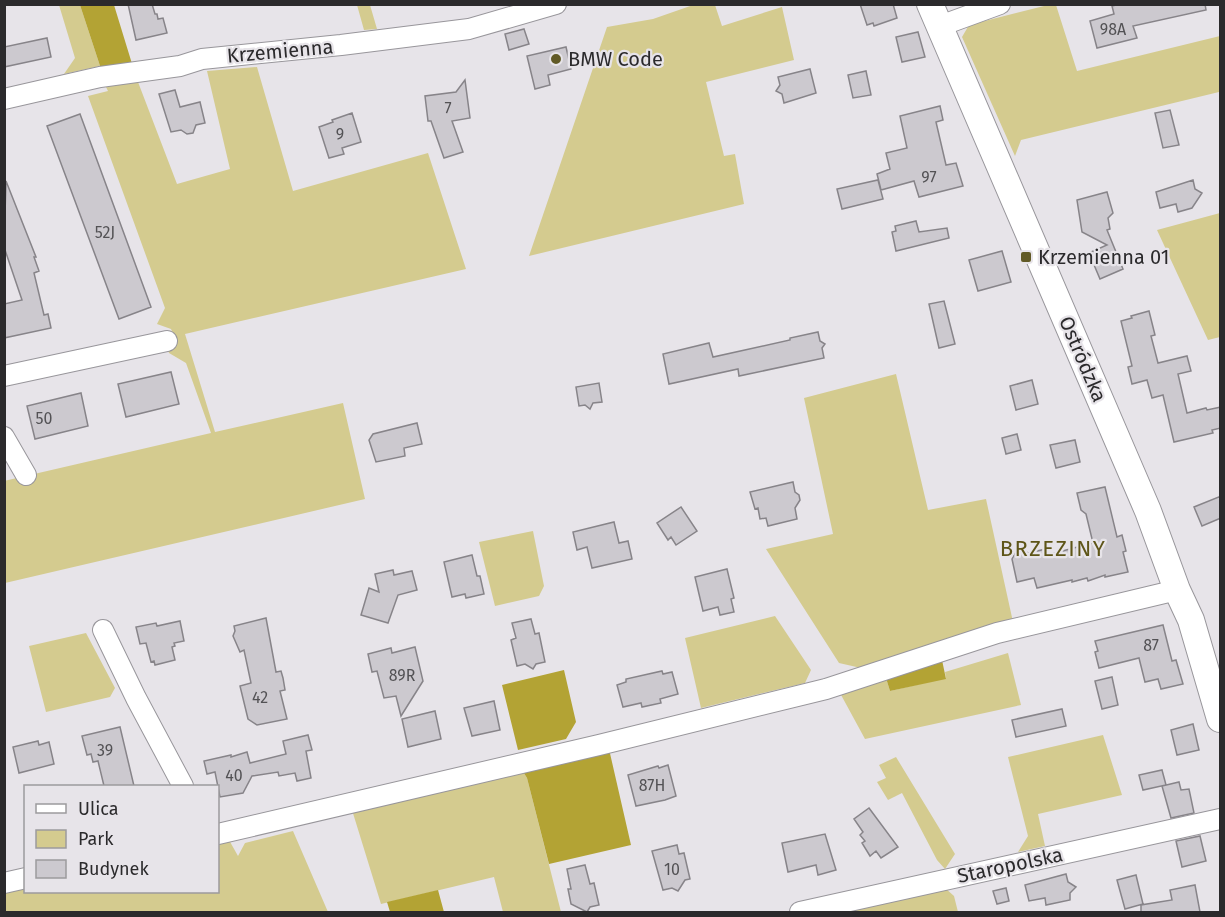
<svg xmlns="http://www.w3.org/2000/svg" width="1225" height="917" font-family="'Fira Sans',sans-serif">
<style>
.green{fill:#d4cb8f}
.forest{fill:#b3a334}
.building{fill:#ccc9cf;stroke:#878489;stroke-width:1.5}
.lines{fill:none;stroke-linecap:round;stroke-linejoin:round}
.minor-casing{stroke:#98969b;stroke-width:22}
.tertiary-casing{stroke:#98969b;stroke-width:28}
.minor{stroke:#fff;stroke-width:20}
.tertiary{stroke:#fff;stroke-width:26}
.poi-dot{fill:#615a26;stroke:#e7e4e9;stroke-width:2}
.labels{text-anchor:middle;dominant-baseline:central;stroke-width:4.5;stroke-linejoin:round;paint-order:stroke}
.number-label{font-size:16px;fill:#535255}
.street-label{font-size:20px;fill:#2b2a2c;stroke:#e7e4e9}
.poi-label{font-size:20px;fill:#2b2a2c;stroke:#e7e4e9;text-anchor:start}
.quarter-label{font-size:22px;letter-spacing:1.5px;fill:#5e5518;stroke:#e7e4e9}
</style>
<rect width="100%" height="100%" fill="#e7e4e9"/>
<path class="green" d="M696,4l19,1 7,21 60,-19 12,53 -88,22 18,74 11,-2 9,50 -215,52 78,-229 46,-8z
M59,5h21l20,61 -36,8 11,-16z
M357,5h13l7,24 -13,1z
M1048,5h8l21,66 143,-35v60l-1,-4 -198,48 -6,16 -53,-119 7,-12z
M257,67l36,124 135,-38 38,116 -281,65 30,98 128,-29 22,96 -360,84 -1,-102 207,-48 -25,-70 -17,-10 -3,-8 11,-2 -6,-14 -14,-5 8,-16 -77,-212 20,-5 -3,-6 33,-3 39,102 53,-15 -23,-98z
M1220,213v124l-12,3 -51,-110z
M896,374l32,136 58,-11 27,123 -152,46 -22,-5 -73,-114 67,-15 -29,-136z
M533,531l11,55 -5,10 -44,10 -16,-64z
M775,616l36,54 -6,13 -104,25 -16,-70z
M86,633l29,55 -5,9 -64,15 -17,-66z
M1008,653l13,52 -156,34 -25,-46 46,-15 4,13 56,-13 -1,-6z
M1103,735l19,60 -84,19 7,32 -27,6 10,-16 -20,-79z
M896,757l59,97 -10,15 -8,-9 -35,-67 -14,7 -11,-18 9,-4 -7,-13z
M522,770l5,8 34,134h-58l-9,-35 -113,27 -29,-94z
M293,831l35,81h-323l-1,-24 21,-4 1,8h192v-49l11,-3 9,16 7,-13z
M945,888l9,8 4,16h-118z"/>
<path class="forest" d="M80,5h34l19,62 -31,5z
M942,660l4,19 -56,12 -4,-13z
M564,670l12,52 -10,17 -48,11 -16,-65z
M609,749l22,96 -82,19 -22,-86 -5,-8z
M438,890l6,22h-54l-3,-10z"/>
<path class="building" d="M128,4h24l3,10h2l1,5 5,-1 4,15 -31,7z
M860,4h33l4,14 -23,8 -1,-3 -6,2z
M1120,4h85l1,6 -73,16 4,12 -40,10 -7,-27 24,-7 -2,-8z
M524,29l5,15 -20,6 -4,-16z
M918,32l7,25 -23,5 -6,-25z
M47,38l4,19 -47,10v-20z
M566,47l5,22 -23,6 2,10 -15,4 -8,-33z
M810,69l6,24 -32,10 -2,-9 -6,-3 4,-6 -2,-8z
M866,71l5,24 -18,3 -5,-23z
M465,80l5,38 -18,3 11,31 -19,6 -13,-37h-3l-3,-25 31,-4z
M175,90l5,17 20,-5 5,21 -9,2 -3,8 -6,1 -6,-4 -10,2 -12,-38z
M940,106l3,14 -7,2 10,43 10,-2 7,23 -44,11 -5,-16 -33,9 -4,-16 13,-5 -4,-16 21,-5 -7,-32z
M1170,110l9,35 -16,3 -8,-35z
M352,113l9,29 -19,6 2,6 -15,4 -10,-31 14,-5 -1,-2z
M80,114l71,193 -32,12 -72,-193z
M878,180l5,19 -41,10 -5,-20z
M1193,180l2,9 7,4 -10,15 -14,4 -2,-8 -16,4 -4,-16z
M6,181l30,76h-2l5,14 -5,2 10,42 4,-1 3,14 -47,10v-34l18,-4 -18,-53z
M1107,192l6,21 -5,5 2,11 -3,1 16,39 -23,10 -11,-26 18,-8 -25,-13 -5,-32z
M916,221l3,11 28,-4 2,10 -53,13 -4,-19 4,-1 -1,-5z
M1002,251l9,31 -33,9 -9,-31z
M944,301l11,43 -16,4 -10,-44z
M1149,311l6,24 -4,1 7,27 29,-7 4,15 -13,3 9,39 19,-5 1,2 14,-3v21l-9,2 1,3 -39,9 -11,-47 -11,3 -5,-18 -15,4 -4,-17 4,-1 -11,-45 11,-3 -1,-2z
M818,332l2,9 5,3 -3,4 2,10 -85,18 -1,-7 -69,15 -6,-30 46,-11 4,14 77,-17v-2z
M171,372l8,32 -53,13 -8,-33z
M1032,380l6,24 -22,6 -6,-24z
M599,383l3,19 -9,1 -3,6 -5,-4 -6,1 -3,-19z
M81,393l7,33 -53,13 -8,-33z
M417,423l5,21 -18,4 1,8 -29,6 -7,-22 4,-6z
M1017,434l4,16 -15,4 -4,-16z
M1075,440l5,22 -24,6 -6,-23z
M793,482l2,10 4,3 1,5 -5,8 2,11 -29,7 -2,-8 -6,1 -2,-11 -3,1 -5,-17z
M1105,487l12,50 5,-2 4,16 -3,1 5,20 -23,5v-2l-17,6 -1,-3 -15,4v-2l-35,8 -3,-10 -17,4 -5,-23 4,-7 8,-2 4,3 18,-4 1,6 46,-12 -7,-29 -5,-4 -4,-17z
M1221,496v22l-19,8 -8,-19z
M681,507l16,24 -21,14 -5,-8 -3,3 -11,-17z
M614,522l5,21 9,-2 4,18 -40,9 -5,-21 -10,3 -4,-18z
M472,555l5,21h3l4,18 -18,4 -1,-4 -13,3 -8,-35z
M727,569l7,29 -3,1 3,13 -14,3 -2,-8 -15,4 -8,-34z
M393,570l1,5 18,-4 5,19 -19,5 -10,28 -27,-8 8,-27 10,4 -4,-18z
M266,618l10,54 5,-1 2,7 2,12 -5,1 7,28 -30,6 -9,-6 -8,-33 11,-3 -7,-33 -4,2 -7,-16 2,-5 -1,-5z
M531,619l4,15 4,-1 6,29 -9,2 -3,5 -8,-5 -8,2 -6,-26 5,-2 -4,-15z
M180,621l4,20 -10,2 1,3 -3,1 3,13 -20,5 -1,-4 -3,1 -5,-19 -6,1 -4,-17 20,-4 1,3z
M1163,625l9,36 4,-1 7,24 -22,5 -3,-10 -13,3 -6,-24 -40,10 -4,-16 3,-1 -3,-10z
M415,647l8,34 -22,35 -5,-20 -12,2 -7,-27 -5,1 -4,-18 23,-6 1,5z
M662,671l1,3 9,-2 6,22 -18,5 1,4 -19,4 -1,-4 -18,4 -6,-22 9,-3v-3z
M1112,677l6,28 -16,4 -7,-28z
M494,701l6,29 -28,6 -8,-28z
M1062,709l4,17 -50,11 -4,-17z
M435,711l6,28 -33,8 -6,-28z
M1193,724l6,26 -22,5 -6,-25z
M120,727l14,59h-30l-6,-25 -5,1 -2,-8 -4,1 -5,-19z
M308,735l4,15 -6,1 5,27 -14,3 -2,-8 -16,3 -1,-4 -26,4 -9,17 -23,4 -5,-25 -8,2 -3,-13 27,-6v2l16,-5 3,11 36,-9 -3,-13z
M38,741l1,4 10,-3 5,22 -35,9 -6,-26z
M668,765l8,31 -11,4 -29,6 -8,-31 30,-9 1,2z
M1162,770l4,15 -23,5 -4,-15z
M1179,782l2,8 8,-1 5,24 -23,5 -9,-32z
M869,808l29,39 -17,11 -5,-7 -6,5 -8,-13 3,-2 -5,-6 3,-3 -9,-13z
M825,834l11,36 -18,5 -2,-10 -28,7 -6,-29z
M1200,836l6,25 -24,6 -6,-26z
M677,845l2,9 5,-1 6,26 -5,1 -7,11 -6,-3 -9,2 -11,-39z
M585,865l5,19 4,-1 5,22 -9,2 -3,5 -16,-8 -3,-15h3l-4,-20z
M1066,874l2,8 8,5 -6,6v7l-24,5 -1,-7 -16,3 -4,-16z
M1136,875l7,29 -18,5 -8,-29z
M1195,885l5,27h-59v-7l31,-5 -2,-10z
M1006,888l3,13 -12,3 -4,-13z"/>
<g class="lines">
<g class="minor-casing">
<path id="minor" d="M940,26l60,-22
M4,99l96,-22 80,-11 22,-7 139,-14 128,-16 87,-25
M4,376l163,-35
M4,437l22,38
M103,630l33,68 47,88
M218,834l381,-89 227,-56 171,-56 180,-43
M4,883l22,-5
M800,912l420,-93"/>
</g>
<g class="tertiary-casing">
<path id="tertiary" d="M930,4l218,507 29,79 14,30 29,99"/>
</g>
<use href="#minor" class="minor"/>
<use href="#tertiary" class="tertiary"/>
</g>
<g class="poi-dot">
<circle cx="556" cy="59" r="6"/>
<rect x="1020" y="251" width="12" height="12" rx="3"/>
</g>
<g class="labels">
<g class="number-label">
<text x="1113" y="29">98A</text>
<text x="448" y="108">7</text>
<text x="340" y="134">9</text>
<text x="929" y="177">97</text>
<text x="105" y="232">52J</text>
<text x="44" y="418">50</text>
<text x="1151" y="645">87</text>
<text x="402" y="675">89R</text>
<text x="260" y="697">42</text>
<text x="105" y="750">39</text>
<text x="234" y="775">40</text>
<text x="652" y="785">87H</text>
<text x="672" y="869">10</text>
</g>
<g class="street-label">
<text transform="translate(280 51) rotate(-5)">Krzemienna</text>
<text transform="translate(1083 359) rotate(67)">Ostródzka</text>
<text transform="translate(1010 865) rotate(-12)">Staropolska</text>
</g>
<g class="poi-label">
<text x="568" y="59">BMW Code</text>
<text x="1038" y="257">Krzemienna 01</text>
</g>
<g class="quarter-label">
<text x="1053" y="548">BRZEZINY</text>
</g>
</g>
<rect width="1225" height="917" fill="none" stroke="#2b2a2c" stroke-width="12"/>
<rect x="24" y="785" width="195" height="108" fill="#e7e4e9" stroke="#9c9a9d" stroke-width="1.5"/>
<rect x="36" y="804" width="30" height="9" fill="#ffffff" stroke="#9c9a9d" stroke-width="1.5"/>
<text x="78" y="815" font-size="18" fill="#2b2a2c">Ulica</text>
<rect x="36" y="830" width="30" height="18" fill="#d4cb8f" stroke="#9c9a9d" stroke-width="1.5"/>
<text x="78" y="845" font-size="18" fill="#2b2a2c">Park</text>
<rect x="36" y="860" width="30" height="18" fill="#ccc9cf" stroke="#9c9a9d" stroke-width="1.5"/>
<text x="78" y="875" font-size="18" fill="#2b2a2c">Budynek</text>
</svg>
